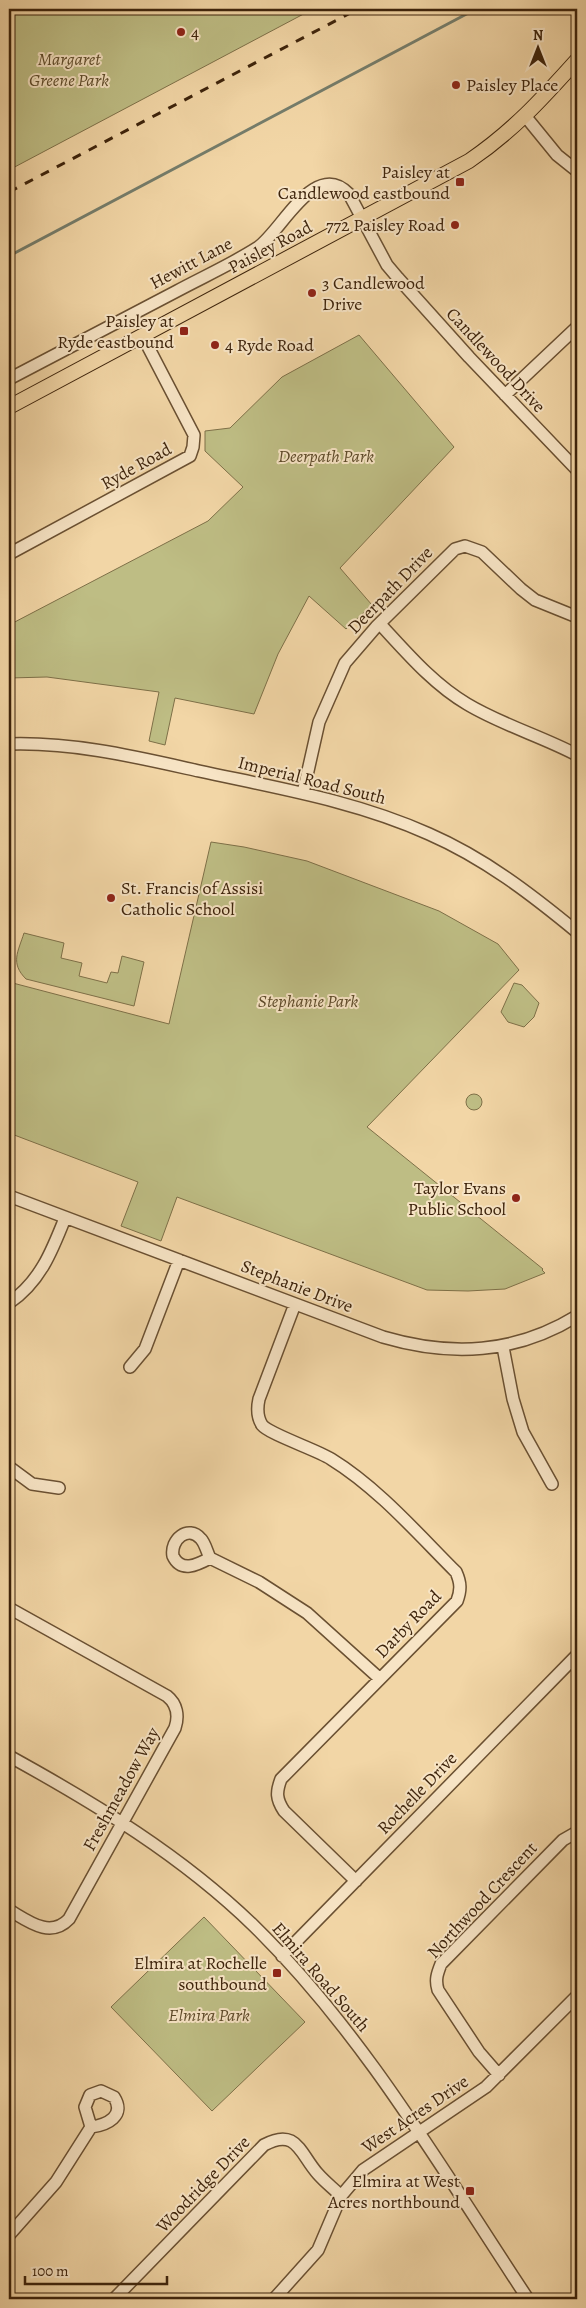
<svg xmlns="http://www.w3.org/2000/svg" width="586" height="2308" font-family="Alegreya,serif">
<style>
.green{fill:#bebd84;stroke:#7e7048}
.lines{fill:none;stroke-linecap:round;stroke-linejoin:round}
.stream{stroke:#757d6b;stroke-width:3}
.minor-casing{stroke:#6a5032;stroke-width:14}
.major-casing{stroke:#3d230b;stroke-width:16}
.minor{stroke:#f7e4c5;stroke-width:11}
.major{stroke:#f2d6a6;stroke-width:14}
.rail{stroke:#3d230b;stroke-width:3;stroke-dasharray:9 9;stroke-linecap:butt}
.poi-dot{fill:#8f2418;stroke:#f7e4c5;stroke-width:2}
.labels{text-anchor:middle;dominant-baseline:central;stroke-width:4;stroke-linejoin:round;paint-order:stroke}
.poi-label{font-size:18px;fill:#3d230b;stroke:#f7e4c5;text-anchor:end}
.park-label{font-size:18px;font-style:italic;fill:#5d4a29;stroke:#f7e4c5}
.street-label{font-size:18px;fill:#3d230b;stroke:#f7e4c5}
</style>
<rect width="100%" height="100%" fill="#f2d6a6"/>
<filter id="stains"><feTurbulence type="fractalNoise" baseFrequency=".004" numOctaves="4"/><feColorMatrix values="0 0 0 0 .2 0 0 0 0 .09 0 0 0 0 .02 0 0 0 .5 -.17"/></filter>
<radialGradient id="worn" r=".72"><stop offset=".6" stop-color="#630" stop-opacity="0"/><stop offset="1" stop-color="#630" stop-opacity=".3"/></radialGradient>
<path class="green" d="M9,9h304l-304,161z
M359,335l95,112 -114,121 32,37 -26,24 -37,-33 -31,58 -24,60 -79,-16 -10,47 -16,-4 10,-49 -112,-15 -38,1v-53l199,-104 35,-34 -38,-36v-20l25,-3 52,-51z
M211,842l33,5 63,14 132,50 59,33 21,26 -152,157 176,142 -1,1 3,3 -40,16 -37,2 -41,-1 -250,-93 -16,44 -40,-15 17,-44 -129,-49v-151l160,42z
M24,933l40,10 -3,15 21,5 -3,13 28,7 4,-11 7,1 4,-17 22,6 -10,44 -108,-27c-16,-16 -8,-27 -2,-46z
M514,983l8,2 17,18 -5,14 -10,10 -16,-5 -7,-10z
M466 1102a8 8 0 1 1 16 0a8 8 0 1 1-16 0Z
M204,1917l101,105 -93,89 -101,-104z"/>
<g class="lines">
<path class="stream" d="M9,256l467,-247"/>
<g class="minor-casing">
<path id="minor" d="M526,117l31,38 20,16
M9,379c56,-29 112,-59 168,-88 26,-14 55,-27 80,-43 24,-15 57,-90 92,-54l38,71 11,13 71,79 108,113
M505,395l72,-68
M9,554l181,-98 3,-9 1,-12 -51,-98
M380,624c26,28 53,60 87,80 35,21 74,32 110,51
M9,744c65,-2 127,13 190,27 78,17 157,30 230,63 55,24 102,60 148,98
M303,793l16,-71 26,-59 31,-36 79,-78 10,-3 17,6 39,37 14,11 42,17
M9,1196l374,141c68,20 132,17 194,-21
M9,1303c31,-21 43,-52 56,-85
M295,1304l-36,95c-2,9 -2,18 3,26 7,9 55,25 69,34 47,29 86,74 125,113 5,11 5,18 1,29l-176,178c-5,13 -5,20 3,32l72,70
M503,1347l10,52 10,33 29,52
M130,1367l15,-18 34,-89
M9,1467l23,17 27,4
M210,1558c-13,7 -29,15 -37,-2 -3,-16 15,-32 28,-17 4,4 6,13 9,19l49,24 48,31 72,65
M9,1608l158,88c10,8 12,20 8,32l-106,191c-19,20 -41,2 -60,-9
M9,1756c87,48 173,100 245,170 110,108 189,245 274,373
M282,1956l295,-301
M499,2075l-20,-23 -41,-62c-3,-10 -1,-16 3,-26l122,-124 14,-8
M101,2091l13,6c12,19 -7,28 -23,30l-6,-20 5,-12z
M9,2235l47,-53 35,-55
M114,2299l150,-154c33,-18 36,9 54,29 7,8 15,14 23,22
M274,2299l44,-49 23,-54 22,-26 123,-83 91,-91"/>
</g>
<g class="major-casing">
<path id="major" d="M9,407l460,-246c44,-30 73,-62 108,-101"/>
</g>
<use href="#minor" class="minor"/>
<use href="#major" class="major"/>
<path class="rail" d="M9,192l349,-183"/>
</g>
<g class="poi-dot">
<circle cx="181" cy="32" r="5"/>
<circle cx="456" cy="85" r="5"/>
<rect x="455" y="177" width="10" height="10" rx="2.5"/>
<circle cx="455" cy="225" r="5"/>
<circle cx="312" cy="293" r="5"/>
<rect x="179" y="326" width="10" height="10" rx="2.5"/>
<circle cx="215" cy="345" r="5"/>
<circle cx="111" cy="898" r="5"/>
<circle cx="516" cy="1198" r="5"/>
<rect x="272" y="1968" width="10" height="10" rx="2.5"/>
<rect x="465" y="2186" width="10" height="10" rx="2.5"/>
</g>
<g class="labels">
<g class="poi-label">
<text x="191" y="32" text-anchor="start">4</text>
<text x="466" y="85" text-anchor="start">Paisley Place</text>
<text x="450" y="172">Paisley at<tspan x="450" dy="21">Candlewood eastbound</tspan></text>
<text x="445" y="225">772 Paisley Road</text>
<text x="322" y="283" text-anchor="start">3 Candlewood<tspan x="322" dy="21">Drive</tspan></text>
<text x="174" y="321">Paisley at<tspan x="174" dy="21">Ryde eastbound</tspan></text>
<text x="225" y="345" text-anchor="start">4 Ryde Road</text>
<text x="121" y="888" text-anchor="start">St. Francis of Assisi<tspan x="121" dy="21">Catholic School</tspan></text>
<text x="506" y="1188">Taylor Evans<tspan x="506" dy="21">Public School</tspan></text>
<text x="267" y="1963">Elmira at Rochelle<tspan x="267" dy="21">southbound</tspan></text>
<text x="460" y="2181">Elmira at West<tspan x="460" dy="21">Acres northbound</tspan></text>
</g>
<g class="park-label">
<text x="69" y="59">Margaret<tspan x="69" dy="21">Greene Park</tspan></text>
<text x="326" y="456">Deerpath Park</text>
<text x="308" y="1001">Stephanie Park</text>
<text x="209" y="2015">Elmira Park</text>
</g>
<g class="street-label">
<text transform="translate(270 247) rotate(-28)">Paisley Road</text>
<text transform="translate(191 263) rotate(-28)">Hewitt Lane</text>
<text transform="translate(496 360) rotate(47)">Candlewood Drive</text>
<text transform="translate(136 466) rotate(-29)">Ryde Road</text>
<text transform="translate(390 590) rotate(-46)">Deerpath Drive</text>
<text transform="translate(312 780) rotate(14)">Imperial Road South</text>
<text transform="translate(297 1286) rotate(21)">Stephanie Drive</text>
<text transform="translate(408 1624) rotate(-46)">Darby Road</text>
<text transform="translate(121 1789) rotate(-61)">Freshmeadow Way</text>
<text transform="translate(417 1793) rotate(-46)">Rochelle Drive</text>
<text transform="translate(482 1900) rotate(-47)">Northwood Crescent</text>
<text transform="translate(321 1977) rotate(49)">Elmira Road South</text>
<text transform="translate(415 2114) rotate(-34)">West Acres Drive</text>
<text transform="translate(203 2184) rotate(-46)">Woodridge Drive</text>
</g>
</g>
<rect width="586" height="2308" fill="none" stroke="#f2d6a6" stroke-width="30"/>
<rect x="10" y="10" width="566" height="2288" fill="none" stroke="#3d230b" stroke-width="2.5"/>
<rect x="15" y="15" width="556" height="2278" fill="none" stroke="#3d230b"/>
<g transform="translate(538 48)" stroke="#f7e4c5" stroke-width="4" paint-order="stroke">
<path d="M0-4L9 19L0 12L-9 19Z" fill="#3d230b"/>
<text y="-8" font-size="14" font-weight="bold" text-anchor="middle" fill="#3d230b">N</text>
</g>
<path d="M25 2276v8h142v-8" fill="none" stroke="#3d230b" stroke-width="2.5"/>
<text x="32" y="2276" font-size="15" fill="#3d230b" stroke="#f7e4c5" stroke-width="4" paint-order="stroke">100 m</text>
<rect width="100%" height="100%" filter="url(#stains)"/>
<rect width="100%" height="100%" fill="url(#worn)"/>
</svg>
